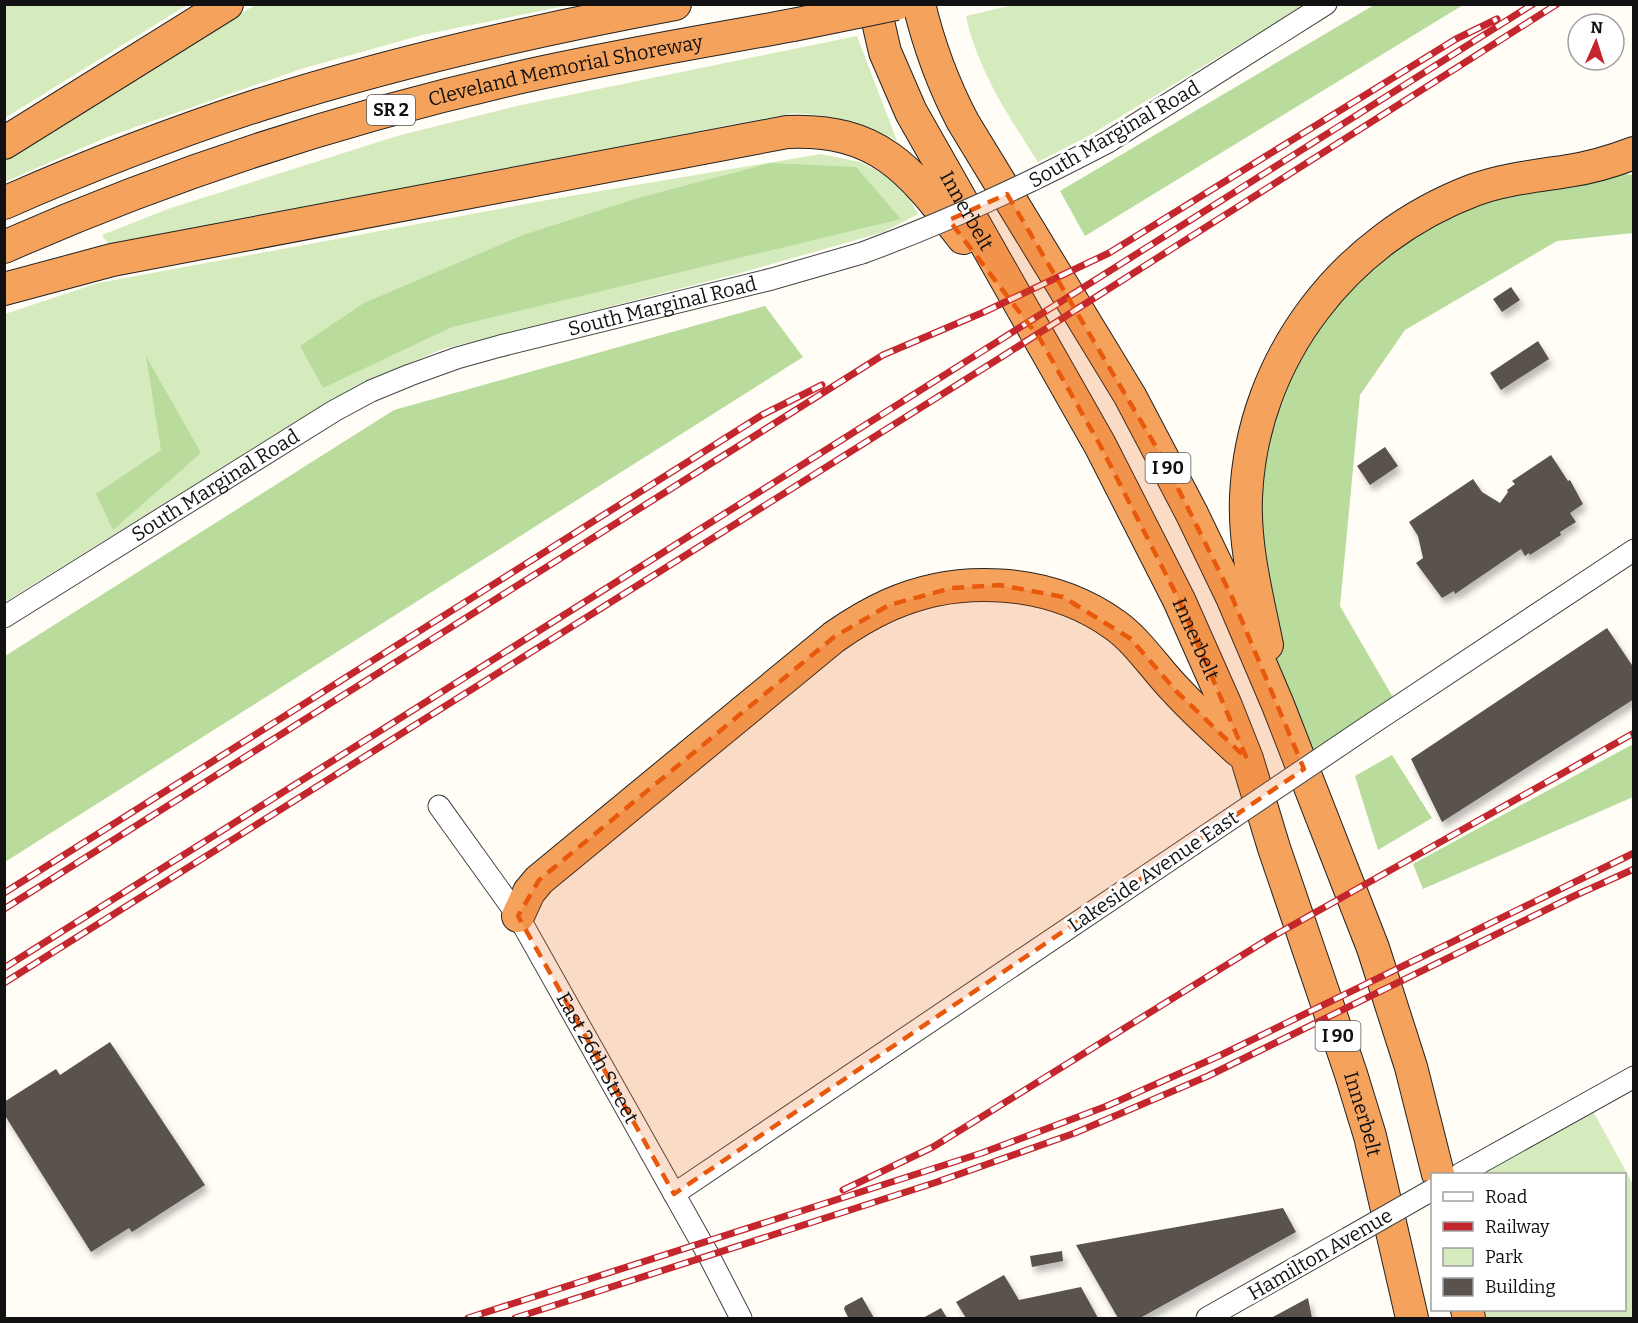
<svg xmlns="http://www.w3.org/2000/svg" width="1638" height="1323" font-family="Bitter,serif">
<style>
.green{fill:#d5ebbd}
.forest{fill:#b9dc9c}
.building{fill:#5a524d;filter:url(#shadow)}
.lines{fill:none;stroke-linecap:round;stroke-linejoin:round}
.minor-casing{stroke:#444;stroke-width:23}
.highway-casing{stroke:#222;stroke-width:34}
.minor{stroke:#fff;stroke-width:21}
.highway{stroke:#f5a25d;stroke-width:32}
.rail-casing{stroke:#c4262e;stroke-width:7}
.rail{stroke:#fff;stroke-width:4.5;stroke-dasharray:14;stroke-linecap:butt}
.minor-bridge-casing{stroke:#444;stroke-width:23;stroke-linecap:butt}
.highway-bridge-casing{stroke:#222;stroke-width:34;stroke-linecap:butt}
.minor-bridge{stroke:#fff;stroke-width:21}
.highway-bridge{stroke:#f5a25d;stroke-width:32}
.marked{fill:#e8590c;fill-opacity:0.2;stroke:#e8590c;stroke-width:4.5;stroke-dasharray:12 8;stroke-linejoin:round}
.labels{text-anchor:middle;dominant-baseline:central;stroke-width:6;stroke-linejoin:round;paint-order:stroke}
.shield{fill:#fff;stroke:#585858;stroke-width:1.5}
.shield-label{font-size:18px;font-weight:bold;fill:#111}
.street-label{font-size:20px;fill:#111;stroke:#fff}
</style>
<defs>
<filter id="shadow"><feDropShadow dx="3.5" dy="6" stdDeviation="3" flood-color="#0004"/></filter>
</defs>
<rect width="100%" height="100%" fill="#fffdf5"/>
<path class="green" d="M5,4h182v1l-182,113z
M1017,4h287v1l-212,129 -54,28c-29,-45 -61,-93 -72,-146z
M255,5h315l-148,30 -121,34 -194,68 -102,45 -1,-26z
M857,36l40,105c-36,-20 -63,-25 -103,-28l-685,132 -7,-10 66,-26 229,-73 124,-31z
M821,154l39,8 41,21 17,31 -34,18 -147,42 -294,75 -63,26 -175,103 -200,124v-288l93,-31 455,-84z
M1588,1102l45,82v134h-164l-2,-8h157v-136h-164z"/>
<path class="forest" d="M1408,4l55,1 -378,231 -25,-45 314,-186z
M771,163l85,4 45,52 -449,108 -129,61 -23,-42 64,-43 159,-68 115,-37z
M1610,172l23,3v58l-76,8 -152,89 -45,65 -20,211 58,100 -89,60 -31,-61 -31,-169 41,-187 137,-137z
M765,306l38,51 -798,505v-206l389,-246z
M146,356l55,97 -88,77 -17,-36 65,-44z
M1633,744v53l-210,92 -10,-25z
M1392,755l40,63 -54,32 -23,-74z"/>
<path class="building" d="M1511,287l9,13 -18,12 -9,-13z
M1538,341l11,18 -48,31 -11,-17z
M1385,447l13,19 -28,19 -13,-19z
M1551,455l17,26 2,-1 13,24 -13,9 6,9 -16,10 1,3 -31,20 -1,-2 -4,3 -4,-7 -66,45 -1,-3 -12,7 -26,-35 7,-5 -5,-22 -9,-14 64,-43 9,13 18,11 8,-11 -1,-2 8,-6 -3,-3z
M1607,628l27,40v31l-192,123 -31,-63z
M110,1042l95,143 -73,47 -3,-4 -38,24 -87,-138v-12l52,-33 4,6z
M1283,1208l13,24 -156,86h-22l-42,-73z
M1062,1251l1,10 -31,6 -2,-11z
M1004,1275l15,25 62,-13 17,31h-132l-10,-16z
M862,1297l12,21 -26,-1 -4,-8 1,-3z
M1308,1298l4,20h-41z
M941,1308l6,10h-24z"/>
<g class="lines">
<g class="minor-casing">
<g id="minor">
<path d="M1108,142l218,-138"/>
<path id="s1" d="M4,617l330,-206 37,-20 39,-16 47,-17 43,-12 272,-67 90,-26"/>
<path d="M1373,723l261,-173"/>
<path id="s2" d="M439,806l79,110 191,340 32,62"/>
<path d="M1460,1174l174,-97"/>
<path d="M674,1194l518,-349"/>
<path d="M1207,1318l141,-80"/>
</g>
</g>
<g class="highway-casing">
<g id="highway">
<path id="s3" d="M874,4l11,48 26,60 189,333 79,155 47,106 21,53 27,89 77,226 19,62 42,182"/>
<path d="M919,4c10,42 24,80 44,118l167,274 62,118 40,83 46,108 95,243 38,119 27,107"/>
<path d="M4,143l223,-139"/>
<path d="M4,203c84,-37 169,-70 255,-98 136,-43 276,-75 416,-101"/>
<path id="s4" d="M4,247c165,-73 338,-129 513,-169 91,-21 184,-36 276,-53"/>
<path d="M4,289l108,-29 675,-128c92,-4 124,39 176,106"/>
<path d="M1267,645c-10,-49 -23,-98 -21,-148 6,-140 100,-259 228,-307 31,-11 62,-14 94,-19 22,-3 45,-10 66,-18"/>
<path d="M518,916l11,-24 10,-12 295,-243c17,-12 35,-23 55,-32 71,-32 162,-26 226,20 24,17 41,45 62,66 19,21 41,40 62,60"/>
<path d="M1467,1310l2,8"/>
</g>
</g>
<use href="#minor" class="minor"/>
<use href="#highway" class="highway"/>
<g class="rail-casing">
<path id="rail" d="M4,893l758,-478 60,-30
M4,909l879,-554 101,-43 125,-59 347,-214 41,-20
M4,968l1529,-964
M4,983l999,-627 554,-352
M843,1190l90,-43 337,-209 364,-205
M468,1318l514,-165 125,-47 114,-51 413,-202
M515,1318l422,-136 138,-49 133,-57 366,-180 60,-27"/>
</g>
<use href="#rail" class="rail"/>
<g class="minor-bridge-casing">
<path id="minor-bridge" d="M862,253c85,-31 166,-69 246,-111
M1192,845l181,-122
M1348,1238l84,-48"/>
</g>
<g class="highway-bridge-casing">
<path id="highway-bridge" d="M793,25l103,-21"/>
</g>
<use href="#minor-bridge" class="minor-bridge"/>
<use href="#highway-bridge" class="highway-bridge"/>
</g>
<path class="marked" d="M1007,194l158,268 67,135 72,172 -630,425 -156,-278 21,-36 295,-243 55,-32 63,-17 48,-3 63,12 68,42 46,53 70,67 -68,-159 -79,-155 -60,-106 -91,-119z"/>
<g class="labels">
<g class="shield">
<rect x="367" y="95" width="48" height="30" rx="4.5"/>
<rect x="1145.5" y="453" width="45" height="30" rx="4.5"/>
<rect x="1315.5" y="1021" width="45" height="30" rx="4.5"/>
</g>
<g class="shield-label">
<text x="391" y="110">SR 2</text>
<text x="1168" y="468">I 90</text>
<text x="1338" y="1036">I 90</text>
</g>
<g class="street-label">
<text stroke="none"><textPath href="#s4" startOffset="590">Cleveland Memorial Shoreway</textPath></text>
<text transform="translate(1114 134) rotate(-30)">South Marginal Road</text>
<text stroke="none"><textPath href="#s3" startOffset="228">Innerbelt</textPath></text>
<text stroke="none"><textPath href="#s1" startOffset="735">South Marginal Road</textPath></text>
<text stroke="none"><textPath href="#s1" startOffset="249">South Marginal Road</textPath></text>
<text stroke="none"><textPath href="#s3" startOffset="714">Innerbelt</textPath></text>
<text transform="translate(1153 871) rotate(-34)">Lakeside Avenue East</text>
<text stroke="none"><textPath href="#s2" startOffset="298">East 26th Street</textPath></text>
<text stroke="none"><textPath href="#s3" startOffset="1218">Innerbelt</textPath></text>
<text transform="translate(1320 1254) rotate(-30)">Hamilton Avenue</text>
</g>
</g>
<rect width="1638" height="1323" fill="none" stroke="#111111" stroke-width="12"/>
<rect x="1431" y="1173" width="195" height="138" fill="#ffffff" stroke="#a0a0a0" stroke-width="1.5"/>
<rect x="1443" y="1192" width="30" height="9" fill="#ffffff" stroke="#a0a0a0" stroke-width="1.5"/>
<text x="1485" y="1203" font-size="18" fill="#111111">Road</text>
<rect x="1443" y="1222" width="30" height="9" fill="#c4262e" stroke="#a0a0a0" stroke-width="1.5"/>
<text x="1485" y="1233" font-size="18" fill="#111111">Railway</text>
<rect x="1443" y="1248" width="30" height="18" fill="#d5ebbd" stroke="#a0a0a0" stroke-width="1.5"/>
<text x="1485" y="1263" font-size="18" fill="#111111">Park</text>
<rect x="1443" y="1278" width="30" height="18" fill="#5a524d" stroke="#a0a0a0" stroke-width="1.5"/>
<text x="1485" y="1293" font-size="18" fill="#111111">Building</text>
<g transform="translate(1596 42) rotate(3)"><circle r="28" fill="#ffffff" stroke="#a0a0a0" stroke-width="1.5"/>
<path d="M0-4.5L10 22L0 15L-10 22Z" fill="#c4262e"/>
<text y="-9" font-size="16" font-weight="bold" text-anchor="middle" fill="#111111">N</text>
</g>
</svg>
